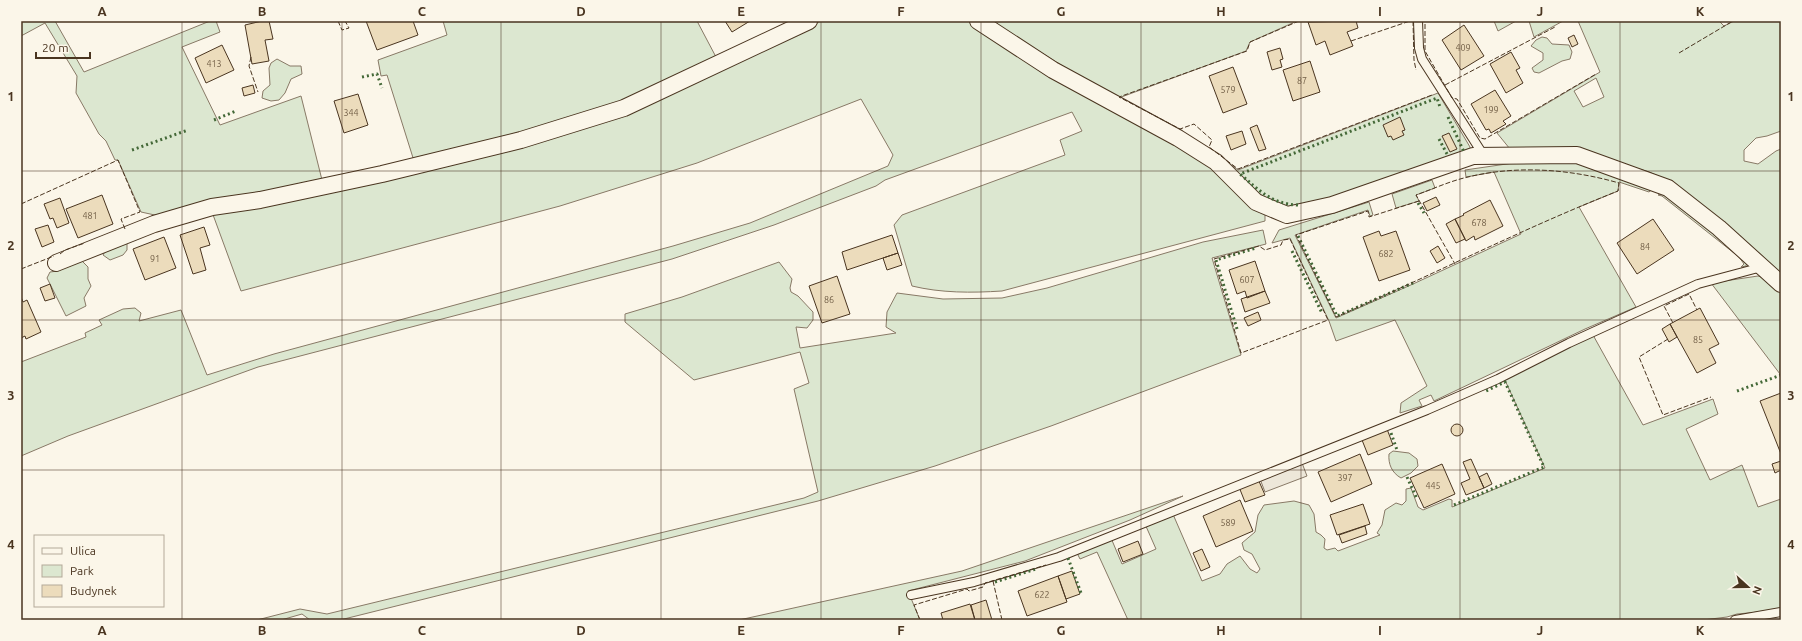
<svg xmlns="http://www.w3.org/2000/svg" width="1802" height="641" font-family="Ubuntu,sans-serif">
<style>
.green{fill:#dce7d0;stroke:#887966;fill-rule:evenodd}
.parking{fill:#ede7d9;stroke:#887966}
.building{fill:#ecdcbc;stroke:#4a3520}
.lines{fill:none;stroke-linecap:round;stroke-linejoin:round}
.lane-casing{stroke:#4a3520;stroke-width:10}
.street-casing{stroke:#4a3520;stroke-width:18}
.lane{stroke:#fbf6e9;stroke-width:8}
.street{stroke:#fbf6e9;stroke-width:16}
.hedge{stroke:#436837;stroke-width:3;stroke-dasharray:2 3;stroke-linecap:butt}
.fence{stroke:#4a3520;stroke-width:1;stroke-dasharray:5 2;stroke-linecap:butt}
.grid{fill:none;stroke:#4a3520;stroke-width:1;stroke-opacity:0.55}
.labels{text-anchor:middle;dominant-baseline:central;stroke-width:3;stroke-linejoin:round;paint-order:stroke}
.number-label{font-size:9px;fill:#725f47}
.neatline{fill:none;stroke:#4a3520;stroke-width:1.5}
.grid-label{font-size:13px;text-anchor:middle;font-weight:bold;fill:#4a3520}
</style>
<rect width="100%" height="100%" fill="#fbf6e9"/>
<path class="green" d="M21,21h34l29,51 126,-51h6l4,11 -38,15 38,78 81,-29 21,84 -158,37 -23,-5 -23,-52h-3l-9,-19 -7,-7 -23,-41 1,-17 -32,-53 -24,13z
M443,21h254l19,36 -100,46 -74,27 -128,31 -27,-86 -6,1 -3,-16 69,-25z
M821,21h153l204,120 87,69v11l-263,70c-31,2 -61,2 -90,-5l-18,-61 8,-10 163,-60 -5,-15 22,-9 -10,-19 -187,68 -9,6 -102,39 -102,34 -414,108 -190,69 -47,20v-94l65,-25 -1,-4 17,-8 -3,-5 24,-11 12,-1 6,5 -2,8 42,-11 26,65 67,-21 399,-108 77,-23 138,-57 5,-11 -32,-56 -164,64 -137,43 -319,85 -29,-79 308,-67 243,-98z
M990,21h307l-47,21 -4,9 -130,48z
M1494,21h22l-18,10z
M1529,21h34l-29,16z
M1578,21h141l5,5 10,-5h47v110l-14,5 -11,2 -12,12v11l14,3 18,-13 5,-2v124l-107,-90 -25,-11 -72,-22 -67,-1 -13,-16 103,-61zM1596,78l8,19 -21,10 -9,-16z
M1542,37l5,1 5,6 17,1 3,7 -2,7 -8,2 -23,12 -5,-1 -2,-4 11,-8v-7l-12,-7 5,-6z
M277,59l13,7h11l1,8 -11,5 -6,14 -6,7 -8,1 -9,-3 1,-7 7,-6 -1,-17 2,-5z
M1438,93l32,54 1,6 -174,56c-37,-6 -62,-36 -89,-60l1,-1 29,22z
M1541,159l34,1 81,26 -7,6 -30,-10 -1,9 -39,16 57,100 -51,22 -151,72 -3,-6 -12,5 3,6 -22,7 1,-10 26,-17 -32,-66 -59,21 -7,-20 -39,-83 -18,5 7,-13 90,-28 4,13 -3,1 -2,-6 -73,25 41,83 77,-34 108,-50 -27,-62 -28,5 -1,-7z
M1432,180l3,8 -19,7 3,6 -23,7 -4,-14z
M1666,191l82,68 -2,7 -5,1 3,-3 -5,-7 -77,-61 -4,-1z
M1263,230l3,14 -54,14 29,97 -190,71 -116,40 -117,35 -478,119h-30l-8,-6 -21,6h-24l43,-11 27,5 477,-116 14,-6 -24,-103 15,-6 -9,-31 -106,28 -69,-58v-8l57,-17 97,-35 13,17 -2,9 1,4 7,4 15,16v8l-6,8 -11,-1 4,21 96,-15 -10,-6 1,-15 10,-19 46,6 59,-1 45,-10 156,-46z
M124,241l3,3v6l-4,5 -13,5 -7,-5 4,-7z
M80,259l8,8v12l3,7 -7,12 2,8 -20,10 -19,-38 3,-6 8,-1z
M1758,276l15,5 8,6 -1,87 -69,-91z
M1593,335l50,90 70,-26 5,15 -32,15 24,51 32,-15 16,42 23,-8v111l-44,4 -10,3 -24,3h-575l-31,-68 -17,7 -4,-8 35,-13 11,26 34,-15 -11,-25 27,-12 30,69 18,-7 7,-10 13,-8 10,13 7,4 3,-4 -8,-15 -8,-4 -2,-7 13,-11 3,-17 6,-10 30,-4 15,4 5,9 2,18 5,3 4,4 -1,9 3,2 8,-2 3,3 42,-16 -3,-2 5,-8 3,-15 11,-7 6,2 4,-4v-12l5,-1 7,19 5,3 26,-11 3,1v7l93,-39 -41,-90z
M1393,451l16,2 8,6 1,7 -7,7 -10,5c-9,-5 -13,-14 -12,-24z
M1183,496l-53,24 -105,41 -117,30 12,29h-181l223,-49z"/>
<path class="parking" d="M1302,463l5,13 -42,16 -5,-13z"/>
<path class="building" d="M262,21h7l4,18 -8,1 4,21 -17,3 -7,-39z
M366,21h47l5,14 -41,15z
M725,21h25l-18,11z
M1356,21l2,7 -11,4 6,14 -23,9 -5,-14 -9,4 -8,-23z
M1464,25l20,31 -23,14 -19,-30z
M1574,35l4,9 -6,3 -4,-9z
M222,45l12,25 -28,13 -11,-25z
M1280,48l3,11 -3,1 2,7 -10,3 -5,-18z
M1511,52l9,16 -4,2 7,13 -17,10 -16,-29z
M1310,61l10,31 -27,9 -10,-31z
M1233,67l14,37 -24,9 -14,-37z
M253,85l2,8 -11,3 -2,-8z
M1495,90l16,26 -8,5 3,3 -15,9 -2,-4 -3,1 -15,-26z
M358,94l10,31 -24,8 -10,-32z
M1400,117l5,13 -3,1 2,4 -11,5 -2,-4 -3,1 -5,-12z
M1257,125l9,24 -7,2 -9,-23z
M1242,131l4,13 -15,6 -5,-14z
M1449,133l8,16 -7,3 -8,-16z
M102,195l11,29 -35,14 -12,-29z
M1436,197l4,8 -13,6 -4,-8z
M60,198l9,25 -12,5 -4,-10 -3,1 -6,-15z
M1490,200l13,26 -28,14 -1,-4 -8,5 -11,-22 9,-4 -1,-1z
M1455,219l10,20 -9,4 -10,-19z
M1653,219l21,31 -37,24 -20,-31z
M48,225l6,17 -12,5 -7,-18z
M204,227l6,18 -10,3 6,22 -13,4 -13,-39z
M1379,231l2,5 15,-5 14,39 -31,11 -16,-44z
M892,235l6,18 -51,17 -5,-18z
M164,237l12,31 -31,12 -12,-31z
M1438,246l7,12 -8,5 -7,-12z
M898,253l4,12 -15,5 -4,-12z
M1255,261l10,30 -18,7 -2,-7 -8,3 -8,-24z
M837,276l13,38 -28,9 -13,-37z
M50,284l5,14 -10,3 -5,-13z
M1265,291l5,12 -25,9 -4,-13z
M21,297l2,5 4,-2 14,32 -15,7 -1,-3 -4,2z
M1700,308l19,36 -10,5 7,14 -19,10 -27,-49z
M1258,312l3,8 -13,6 -4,-8z
M1670,324l7,13 -8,5 -7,-13z
M1781,393v61l-21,-53z
M1451 430a6 6 0 1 1 12 0a6 6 0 1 1-12 0Z
M1387,429l6,16 -25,10 -6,-15z
M1360,454l12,30 -41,18 -13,-30z
M1471,459l13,29 -18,7 -5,-12 9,-4 -7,-17z
M1781,461v9l-6,3 -3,-9z
M1442,464l13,30 -31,14 -14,-30z
M1487,473l5,11 -8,4 -5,-11z
M1258,479l7,16 -20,7 -6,-15z
M1240,500l13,31 -37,16 -13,-31z
M1363,504l7,20 -33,11 -7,-20z
M1365,526l2,8 -25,9 -3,-8z
M1138,541l5,13 -20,8 -5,-13z
M1202,549l8,18 -9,4 -8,-18z
M1072,571l8,23 -14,5 -8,-23z
M1058,576l9,26 -40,14 -9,-25z
M986,600l6,20h-17l-4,-15z
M970,604l5,16h-32l-2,-7z"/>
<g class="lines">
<g class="lane-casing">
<path id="lane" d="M1418,21l1,27 3,11 62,97
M911,595l63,-13 85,-25 368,-147 71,-31 71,-36 129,-59 64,-17
M1735,620l46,-8"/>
</g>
<g class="street-casing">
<path id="street" d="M978,21l75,49 125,68 38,24 40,40 31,13 45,-10 141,-49 104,-1 91,33 51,40 62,56
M56,263l98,-39 58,-17 48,-7 122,-26 139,-34 103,-32 185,-87"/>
</g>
<use href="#lane" class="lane"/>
<use href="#street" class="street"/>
<path class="hedge" d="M362,77l15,-3 5,14
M1448,117l16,35
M214,120l22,-9
M1439,139l8,15
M132,150l56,-20
M1418,203l6,10
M1298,205c-27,-1 -39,-15 -58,-31l197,-76 3,9
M1298,236l39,80 78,-34
M1292,251l30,62
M1237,329l-21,-69 40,-12
M1737,391l44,-16
M1391,433l6,17
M1407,477l10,22
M1454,505l90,-38 -39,-85 -19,9
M1068,558l13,35
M995,582l41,-13"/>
<path class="fence" d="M338,21l4,9 7,-2 -4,-7
M1299,21l-49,21 -3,9 -128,46 61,32 14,-5 18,16 -3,7 29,22 194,-74
M1413,21l1,39 2,10
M1425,24v27l27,47 5,1 23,39 5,1 111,-65
M1351,41l59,-20
M1679,53l54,-32
M251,57l-2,9 9,26
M1445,85l110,-58
M1419,201l-50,16 -1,-6 -72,24 40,82c94,-41 186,-88 282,-126l1,-8c-49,-14 -102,-18 -151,-6 -18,4 -35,12 -52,18l39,69
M21,204l97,-44 22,52 -19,7 4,10
M1290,239l38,81 -87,33 -27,-94 45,-13 6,4 16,-5 2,-5z
M60,254l5,-4 20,-7
M21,269l33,-13
M1673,323l-9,-17 25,-12 8,16
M1668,339l-29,18 24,58 48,-18
M993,581l9,39
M920,620l-6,-15 53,-16 2,2 14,-4 2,-4 61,-18"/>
</g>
<path class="grid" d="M182,21v599M342,21v599M501,21v599M661,21v599M821,21v599M981,21v599M1141,21v599M1301,21v599M1460,21v599M1620,21v599M21,171h1760M21,320h1760M21,470h1760"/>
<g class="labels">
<g class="number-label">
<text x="1463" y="48">409</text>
<text x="214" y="64">413</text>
<text x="1302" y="81">87</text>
<text x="1228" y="90">579</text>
<text x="1491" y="110">199</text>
<text x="351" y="113">344</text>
<text x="90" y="216">481</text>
<text x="1479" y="223">678</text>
<text x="1645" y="247">84</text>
<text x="1386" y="254">682</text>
<text x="155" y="259">91</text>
<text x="1247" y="280">607</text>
<text x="829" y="300">86</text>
<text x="1698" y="340">85</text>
<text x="1345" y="478">397</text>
<text x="1433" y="486">445</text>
<text x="1228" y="523">589</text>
<text x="1042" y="595">622</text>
</g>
</g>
<rect width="1802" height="641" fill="none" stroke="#fbf6e9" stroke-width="44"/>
<rect x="34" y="535" width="130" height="72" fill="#fbf6e9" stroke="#b4a999"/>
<rect x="42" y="548" width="20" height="6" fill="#fbf6e9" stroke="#b4a999"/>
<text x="70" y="555" font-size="12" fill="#4a3520">Ulica</text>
<rect x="42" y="565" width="20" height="12" fill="#dce7d0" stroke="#b4a999"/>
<text x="70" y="575" font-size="12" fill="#4a3520">Park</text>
<rect x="42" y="585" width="20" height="12" fill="#ecdcbc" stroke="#b4a999"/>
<text x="70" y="595" font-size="12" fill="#4a3520">Budynek</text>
<g transform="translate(1748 587) rotate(111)" stroke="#fbf6e9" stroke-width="3" paint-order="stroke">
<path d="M0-3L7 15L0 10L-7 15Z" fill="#4a3520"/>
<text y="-6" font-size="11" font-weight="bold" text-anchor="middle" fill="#4a3520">N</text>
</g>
<path d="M36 52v6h54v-6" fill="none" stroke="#4a3520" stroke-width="2"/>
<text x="42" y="52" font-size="12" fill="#4a3520" stroke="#fbf6e9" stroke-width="3" paint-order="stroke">20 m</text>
<rect x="22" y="22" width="1758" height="597" class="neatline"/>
<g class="grid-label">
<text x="102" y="16">A</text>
<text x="262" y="16">B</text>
<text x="422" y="16">C</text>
<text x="581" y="16">D</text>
<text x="741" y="16">E</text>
<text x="901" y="16">F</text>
<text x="1061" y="16">G</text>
<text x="1221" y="16">H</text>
<text x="1380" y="16">I</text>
<text x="1540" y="16">J</text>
<text x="1700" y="16">K</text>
<text x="11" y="101">1</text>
<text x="1791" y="101">1</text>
<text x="11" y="250">2</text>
<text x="1791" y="250">2</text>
<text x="11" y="400">3</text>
<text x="1791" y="400">3</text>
<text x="11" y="549">4</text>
<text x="1791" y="549">4</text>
<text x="102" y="635">A</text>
<text x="262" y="635">B</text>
<text x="422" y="635">C</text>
<text x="581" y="635">D</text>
<text x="741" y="635">E</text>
<text x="901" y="635">F</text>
<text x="1061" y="635">G</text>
<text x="1221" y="635">H</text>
<text x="1380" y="635">I</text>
<text x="1540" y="635">J</text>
<text x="1700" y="635">K</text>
</g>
</svg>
